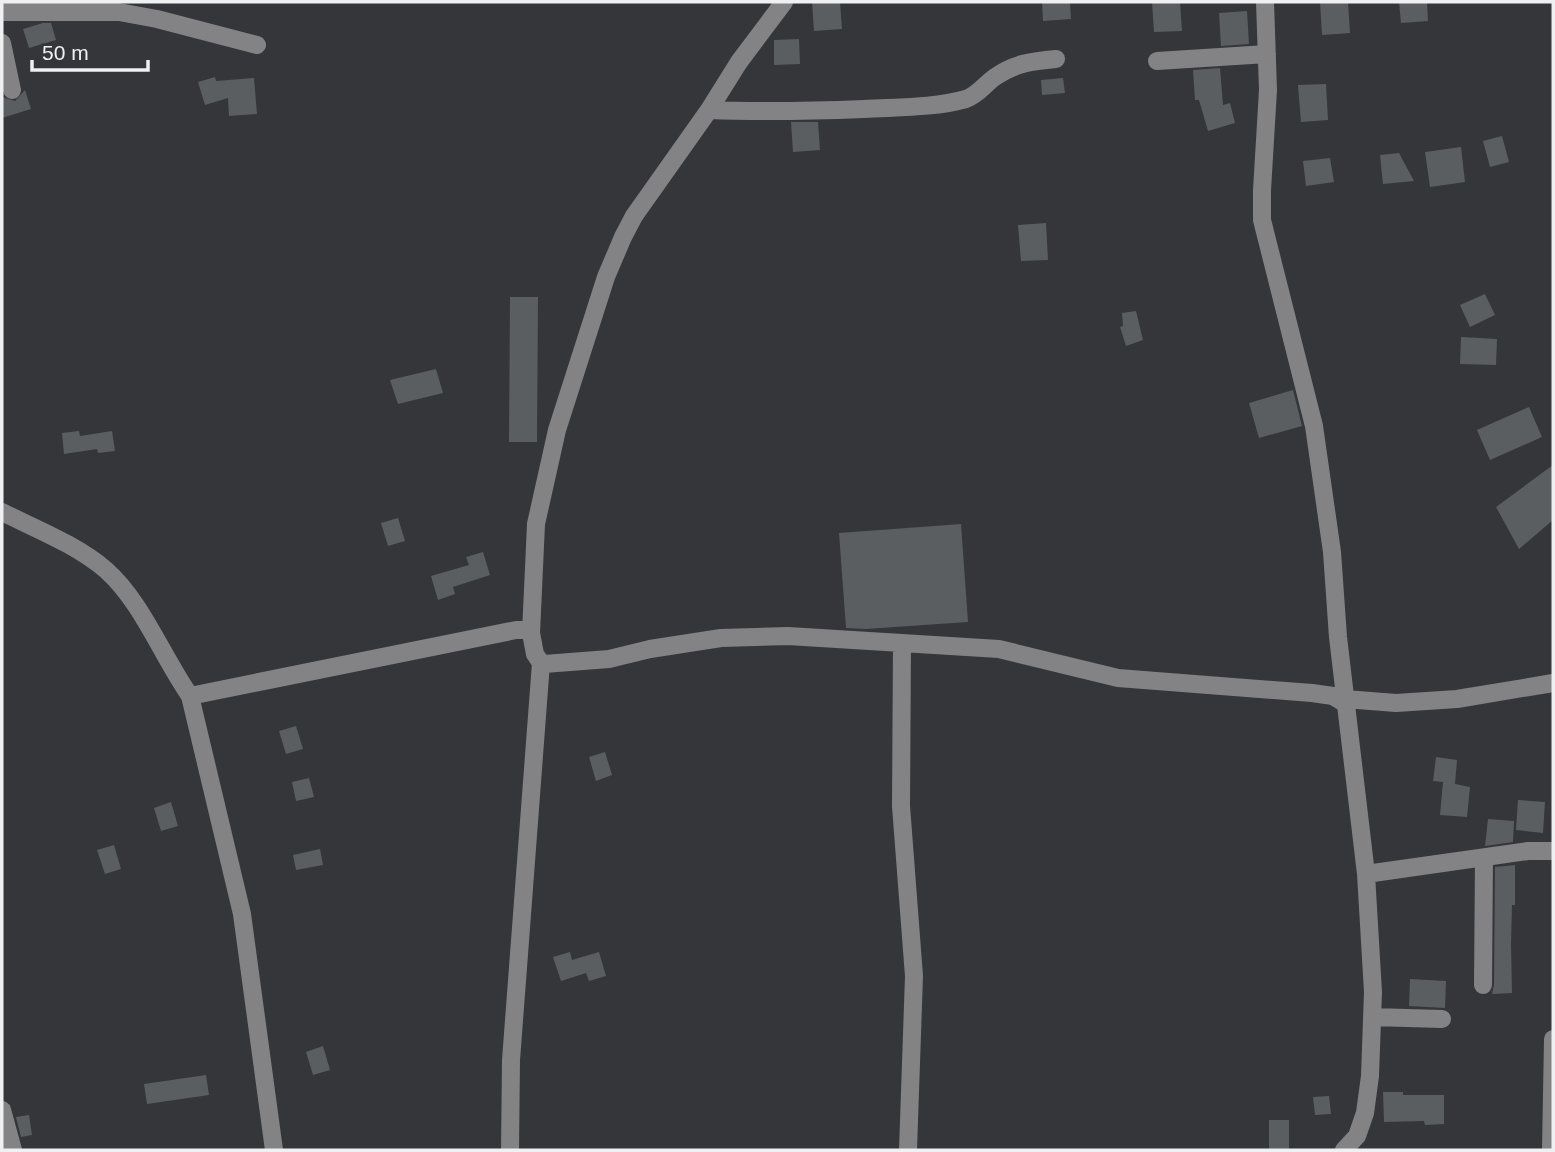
<svg xmlns="http://www.w3.org/2000/svg" width="1555" height="1152" font-family="Arial,sans-serif">
<style>
.building{fill:#5a5e61}
.lines{fill:none;stroke-linecap:round;stroke-linejoin:round}
.minor{stroke:#838385;stroke-width:18}
</style>
<rect width="100%" height="100%" fill="#34363a"/>
<path class="building" d="M812,2h28l2,27 -28,2z
M1042,2h28l1,17 -28,2z
M1152,2h28l2,29 -28,1z
M1320,2h28l2,31 -28,2z
M1399,2h28l1,19 -27,2z
M1247,11l2,33 -28,2 -2,-33z
M43,23h8l5,17 -27,8 -6,-19z
M799,39l1,25 -26,1v-25z
M1220,68l3,37 7,-2 5,20 -27,8 -9,-31h-4l-2,-30z
M215,77l1,4 38,-3 3,36 -28,2 -1,-18 -23,7 -7,-23z
M1063,78l2,15 -23,2 -1,-15z
M1326,84l2,36 -27,2 -3,-37z
M25,90l6,19 -29,9v-21l13,4z
M791,122h27l2,28 -27,2z
M1502,136l7,26 -19,5 -7,-26z
M1461,147l4,35 -35,5 -5,-35z
M1399,153l15,28 -31,3 -3,-29z
M1330,158l4,24 -28,4 -3,-25z
M1046,223l2,37 -27,1 -3,-36z
M1485,294l10,21 -25,12 -10,-22z
M510,297h28l-1,145h-28z
M1136,311l7,29 -17,6 -6,-19 3,-1 -1,-13z
M1461,337l36,2 -1,26 -36,-1z
M436,369l7,24 -45,11 -8,-24z
M1293,390l9,36 -43,12 -10,-35z
M1529,407l13,30 -52,23 -13,-30z
M79,431l1,5 32,-5 3,20 -17,2 -1,-4 -33,5 -2,-21z
M1553,465v55l-34,29 -23,-42z
M398,518l7,23 -17,5 -7,-23z
M961,524l7,98 -102,7 -20,-1 -7,-95z
M483,552l7,23 -37,12 2,7 -17,6 -7,-24 38,-11 -3,-8z
M296,726l7,23 -17,5 -7,-23z
M605,752l7,23 -16,6 -7,-24z
M1436,757l21,3 -2,24 15,3 -3,30 -27,-2 3,-33 -10,-1z
M309,778l5,19 -18,4 -4,-19z
M1518,800l27,2 -2,31 -27,-3z
M171,802l7,24 -17,5 -7,-23z
M1488,819l26,2 -1,21 -28,4z
M114,845l7,24 -16,5 -8,-24z
M320,849l3,16 -27,5 -3,-15z
M1515,865v40h-3l-1,39 1,49 -20,1 2,-9 1,-118z
M570,952l2,8 27,-8 7,24 -17,5 -3,-8 -25,8 -8,-24z
M1410,979l36,2 -1,27 -36,-2z
M323,1046l7,24 -17,5 -7,-23z
M206,1075l3,20 -62,9 -3,-20z
M1383,1092h20v3h41v29l-19,1 -1,-4 -40,1z
M1329,1096l2,18 -16,1 -2,-18z
M29,1115l3,20 -11,2 -5,-20z
M1269,1120h20v29l-20,1z"/>
<g class="lines">
<path class="minor" d="M1265,2l3,88 -6,100v30l52,206 18,126 6,85 28,237 7,118 -3,84 -5,37 -8,23 -13,14
M2,12h117l38,7 100,26
M2,43l10,47
M1157,61l110,-7
M709,110l30,-48 45,-60
M2,512c34,17 75,33 104,58 36,32 56,86 84,126l326,-66h9l6,3 4,21 6,9 3,1 65,-5 41,-10 71,-11 67,-2 211,13 119,29 194,15 21,3 13,8
M531,633l5,-109 21,-94 49,-153 17,-40 11,-21 75,-106c52,2 103,1 155,-1 33,-2 70,-1 102,-10 12,-4 19,-15 29,-22 20,-14 38,-16 61,-18
M902,643l-1,163 13,170 -6,174
M190,696l52,218 32,236
M1345,699l51,4 61,-4 96,-16
M1366,874l162,-23h25
M1483,985l1,-127
M1372,1017l70,2
M2,1110l11,40
M510,1150l1,-90 30,-397
M1551,1150l2,-111"/>
</g>
<rect width="1555" height="1152" fill="none" stroke="#eff0f2" stroke-width="7"/>
<path d="M32 60v10h116v-10" fill="none" stroke="#eff0f2" stroke-width="3.5"/>
<text x="42" y="60" font-size="21" fill="#eff0f2" stroke="#34363a" stroke-width="5" paint-order="stroke">50 m</text>
</svg>
